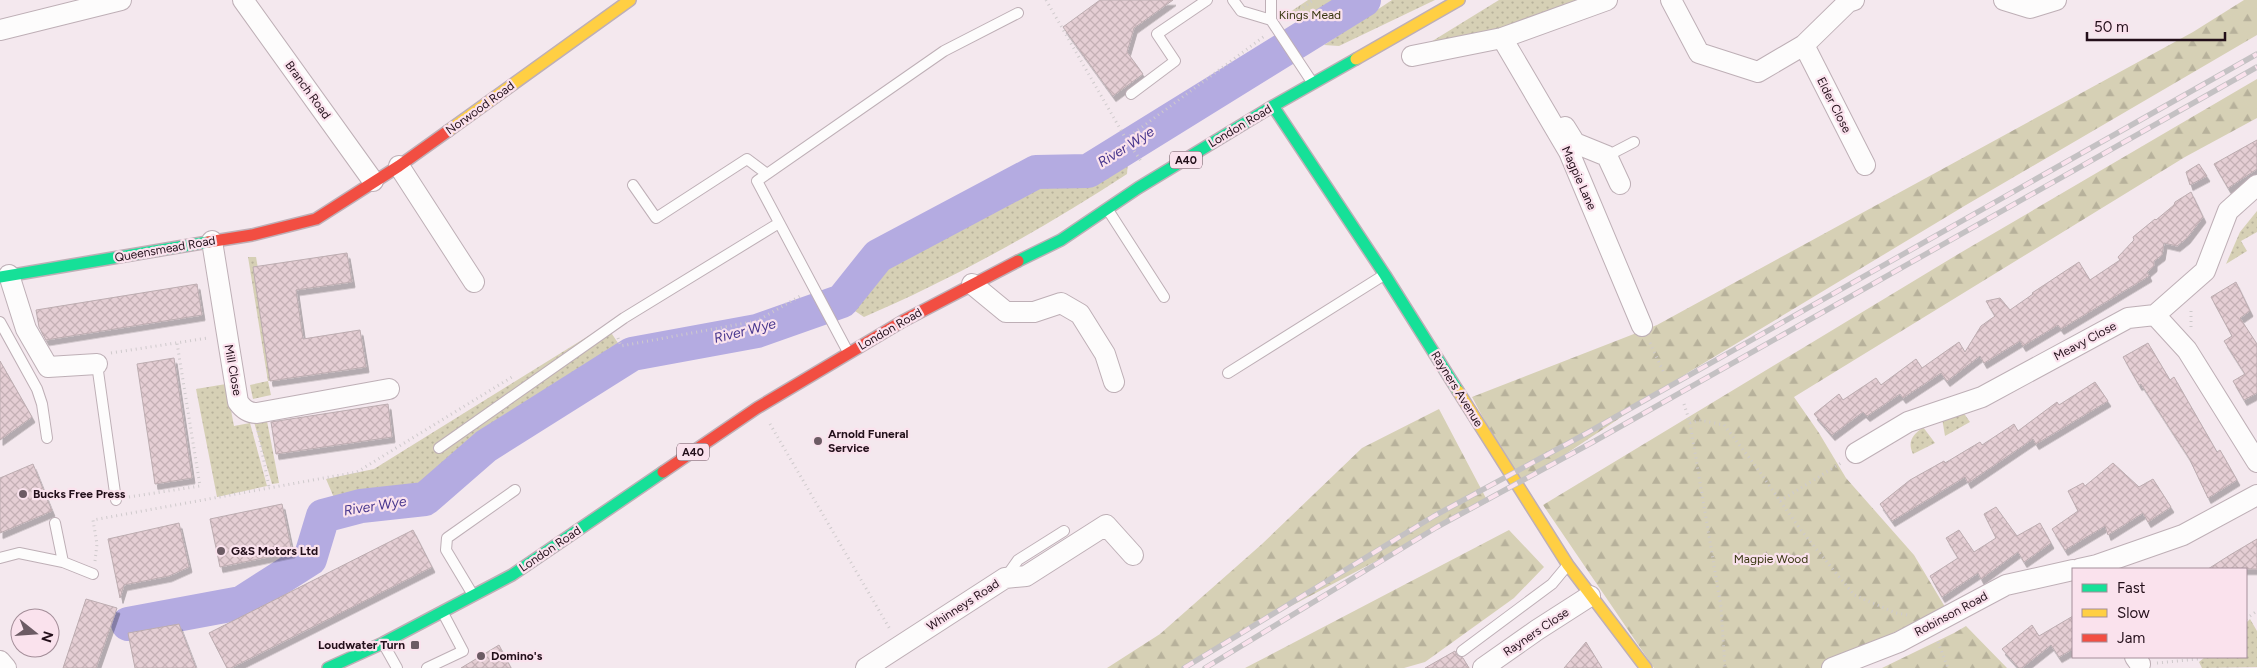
<svg xmlns="http://www.w3.org/2000/svg" width="2257" height="668" font-family="Figtree,sans-serif">
<style>
.grass{fill:url(#grass-dots)}
.forest{fill:url(#forest-firs)}
.park{fill:url(#park-tufts)}
.lines{fill:none;stroke-linecap:round;stroke-linejoin:round}
.river{stroke:#b4abe1;stroke-width:34}
.building{fill:url(#building-cross-hatch);stroke:#bcacb0;filter:url(#shadow)}
.lane-casing{stroke:#beafb6;stroke-width:12}
.street-casing{stroke:#beafb6;stroke-width:22}
.fast-casing{stroke:#beafb6;stroke-width:14}
.slow-casing{stroke:#beafb6;stroke-width:14}
.jam-casing{stroke:#beafb6;stroke-width:14}
.path{stroke:#cfcacc;stroke-width:3;stroke-dasharray:1 4;stroke-linecap:butt}
.lane{stroke:#fdfcfc;stroke-width:10}
.street{stroke:#fdfcfc;stroke-width:20}
.fast{stroke:#16e098;stroke-width:11}
.slow{stroke:#ffcf43;stroke-width:11}
.jam{stroke:#f24e42;stroke-width:11}
.rail-casing{stroke:#c4c1c3;stroke-width:5.5}
.rail{stroke:#fae2ed;stroke-width:4;stroke-dasharray:11;stroke-linecap:butt}
.poi-dot{fill:#6c5b64;stroke:#fae2ed;stroke-width:2}
.labels{text-anchor:middle;dominant-baseline:central;stroke-width:4.5;stroke-linejoin:round;paint-order:stroke}
.shield{fill:#fae2ed;stroke:#644e59;stroke-width:1}
.shield-label{font-size:11px;font-weight:bold;fill:#230f1a}
.park-label{font-size:12px;fill:#393712;stroke:#fae2ed}
.street-label{font-size:12px;fill:#230f1a;stroke:#fae2ed}
.poi-label{font-size:12px;font-weight:bold;fill:#230f1a;stroke:#fae2ed;text-anchor:start}
.water-label{font-size:14px;font-style:italic;fill:#48378e;stroke:#fae2ed}
</style>
<defs>
<pattern id="grass-dots" width="8" height="8" patternUnits="userSpaceOnUse" patternTransform="scale(1.25)"><rect width="8" height="8" fill="#d6d0b5"/><path d="M2 2h.1M6 6h.1" fill="none" stroke="#b7b19b" stroke-width="1.8" stroke-linecap="round"/></pattern>
<pattern id="forest-firs" width="22" height="20" patternUnits="userSpaceOnUse" patternTransform="scale(1.25)"><rect width="22" height="20" fill="#d6d0b5"/><path d="M5 1l3.5 6h-7zM16 11l3.5 6h-7z" fill="#b7b19b"/></pattern>
<pattern id="park-tufts" width="24" height="20" patternUnits="userSpaceOnUse" patternTransform="scale(1.25)"><rect width="24" height="20" fill="#d6d0b5"/><path d="M3 7l-1-3M5 7V3M7 7l1-3M15 17l-1-3M17 17v-4M19 17l1-3" fill="none" stroke="#b7b19b"/></pattern>
<pattern id="building-cross-hatch" width="8" height="8" patternUnits="userSpaceOnUse" patternTransform="scale(1.25)"><rect width="8" height="8" fill="#e5ced4"/><path d="M0 0l8 8M0 8l8-8" fill="none" stroke="#c4b0b5"/></pattern>
<filter id="shadow"><feDropShadow dx="3" dy="5.5" stdDeviation="0" flood-color="#0004"/></filter>
</defs>
<rect width="100%" height="100%" fill="#f4e8ee"/>
<path class="grass" d="M1392,0h43l-96,46 -15,-1z
M1499,0h89l-41,19 -126,29z
M1128,161l-1,13c-83,54 -172,104 -263,143l-9,-6 17,-28 20,-21 99,-54 60,-30 13,-4 26,7z
M2257,211v21l-16,9 6,10 -21,13 14,-32z
M248,257h8l21,122 -9,2 3,14 -18,4 -3,-14 18,-4z
M606,325l26,39c-36,16 -71,33 -105,53 -14,7 -28,13 -39,23 -31,28 -26,71 -79,63l-5,6 -56,-3 -10,1 -12,-28 48,-10z
M226,384l8,42 16,-3 17,63 -50,11 -21,-108z
M1963,412l7,10 -25,14 -3,-18z
M267,421l12,62 -7,1 -18,-62z
M1923,427l12,16 -22,11c-6,-13 0,-19 10,-27z
M2250,619l7,12v36l-55,1 -3,-6 6,-5h41v-34z"/>
<path class="forest" d="M2244,0h13v35l-291,170 -277,167 -170,113 -47,-88 185,-72 536,-293z
M2257,79v39l-72,39 -391,240 25,36 27,45 68,77 31,52 -122,61h-169l-111,-163 417,-252z
M1439,409l49,93 -214,113 -92,53h-75l53,-34 102,-90 100,-96z
M1509,530l35,37 -30,31 -89,64 -21,6h-159z
M1966,626l41,42h-125l72,-35z"/>
<path class="park" d="M1308,0h48l-48,32 -18,-20z"/>
<g class="lines">
<path class="river" d="M128,624l113,-21 69,-44 13,-43 38,-10 64,-7 61,-53 146,-92 125,-23 85,-30 36,-45 158,-84 52,-1 276,-171"/>
</g>
<path class="building" d="M1100,0h73l-39,28 -7,24 16,22 -30,22 -50,-69z
M2257,140v29l-29,19 -14,-24z
M2199,164l8,12 -17,9 -4,-13z
M2191,192l12,25 -16,21 -10,8 -13,-3 -2,12 -8,6v5l-7,6 2,4 -88,53 -3,-4 -35,21 -3,-5 -36,22 -4,-7 -33,25 -6,-8 -38,25 -3,-4 -33,22 -4,-4 -31,23 -18,-21 25,-20 4,6 33,-22 5,7 35,-26 6,9 37,-26 6,10 16,-26 14,-10 -9,-15 14,-3 10,12 23,-16 -1,-1 47,-31 11,18 30,-20 -2,-3 16,-17 -1,-3 22,-18 1,1 18,-15 1,-3z
M347,253l5,29 -56,8 7,49 57,-9 6,37 -96,14 -17,-114z
M2236,282l14,29 -10,7 17,26v49l-13,7 -11,-19 12,-7 -21,-33 8,-5 -21,-39z
M197,284l5,31 -156,25 -7,-13 -3,-17z
M2148,343l22,37 4,-3 43,75 3,-2 17,30 -29,18 -19,-40 -48,-74 -2,1 -16,-28z
M174,358l18,120 -37,6 -18,-120z
M0,361l32,56 -32,23z
M2095,382l13,19 -72,43 -3,-5 -65,44 -3,-6 -73,44 -12,-17 30,-24 34,-19 1,2 35,-21 2,3 32,-21 4,7 39,-29 2,3z
M388,404l4,33 -116,17 -5,-32z
M2113,463l26,24 14,-8 18,28 -23,15 -5,-9 -35,22 -3,-9 -40,24 -13,-21 26,-18 -10,-20 15,-8 2,3z
M33,464l19,47 -52,22v-55z
M282,504l10,48 -72,15 -10,-48z
M1996,507l21,29 23,-13 11,20 -27,19 -6,-10 -37,27 -3,-6 -36,24 -12,-21 28,-18 -12,-20 13,-8 15,22 22,-14 -12,-24z
M179,523l10,44 -20,9 -45,9 -4,13 -12,-59z
M413,530l19,37 -201,101h-4l-18,-35z
M2257,539v30h-49l22,-14z
M86,599l31,9 -21,60h-33z
M2073,616v33l-14,8 -8,-12 -29,23h-3l-17,-19 30,-24 7,11z
M179,624l17,44h-61l-7,-35z
M1586,642l16,26h-38z
M499,645l12,23h-50z
M1455,651l2,4 6,3 6,10h-44z"/>
<g class="lines">
<g class="lane-casing">
<path id="lane" d="M1233,0l8,11 30,9
M1271,0v20l41,62
M1131,94l44,-33 -18,-27 50,-34
M1607,156l27,-14
M633,185l23,33 91,-59 20,15
M1108,210l56,87
M0,322l37,67 5,15 5,34
M848,352l-91,-171 187,-130 74,-38
M97,364l19,136
M1228,373l156,-98
M439,448l185,-130 155,-95
M55,523l8,39
M0,558l19,-5 44,9 30,12
M1006,577l12,-17 46,-29
M473,595l-27,-45 1,-12 68,-48
M383,643l14,25
M1462,651l90,-67 15,-18
M427,668l36,-17 -20,-38"/>
</g>
<g class="street-casing">
<path id="street" d="M243,0l130,181
M1671,0l28,53 59,19 46,-27 44,-43 6,-2
M2004,0l26,8 26,-8
M0,30l121,-30
M1502,38l67,114 73,174
M1804,45l61,120
M1412,56l90,-18 105,-38
M1565,127l10,16 32,13 13,28
M399,166l75,116
M212,241l26,161c5,7 10,11 19,11l132,-24
M9,275l17,54 22,38 49,-3
M972,284l34,28h28l27,-9 19,11 25,40 9,28
M2155,315l50,-44 23,-60 29,-26
M1856,453l52,-31 74,-25 146,-79 27,-3 32,35 70,112
M2079,569l18,-4 86,-30 74,-40
M2135,657l5,7
M0,661l6,7
M866,668l139,-90 21,-2 80,-51 27,30
M1483,668l54,-38 53,-34
M1832,668l67,-26 107,-57 67,-15"/>
</g>
<g class="fast-casing">
<path id="fast" d="M1273,106l112,169 73,116
M1018,261l43,-21 77,-52 135,-82 83,-47
M0,277l208,-35
M328,668l55,-25 129,-68 151,-103"/>
</g>
<g class="slow-casing">
<path id="slow" d="M1356,59l103,-59
M448,131l182,-131
M1458,391l110,174 78,103"/>
</g>
<g class="jam-casing">
<path id="jam" d="M208,242l44,-7 64,-16 83,-53 49,-35
M663,472l94,-64 146,-87 115,-60"/>
</g>
<path class="path" d="M1046,0l80,139 15,22
M1287,20l26,-20
M1126,139l140,-104
M2191,327v-19
M618,338l3,8 136,-25 45,-26
M1650,343l14,30
M111,353l97,-15
M1684,404l6,19 31,184 4,61
M1690,423l9,-3 25,5 30,39 46,65 54,66 42,18 12,2
M770,424l121,207
M258,431l11,56
M129,497l71,-11 -23,-143
M1780,501l61,-38
M95,561l2,-17 -4,-24 264,-48 155,-95
M2246,619l11,-8
M1938,642l10,26
M2157,663l41,-4 2,-2"/>
<use href="#lane" class="lane"/>
<use href="#street" class="street"/>
<use href="#fast" class="fast"/>
<use href="#slow" class="slow"/>
<use href="#jam" class="jam"/>
<g class="rail-casing">
<path id="rail" d="M1184,668l250,-152 153,-83 670,-379
M1205,668l232,-141 156,-85 664,-375"/>
</g>
<use href="#rail" class="rail"/>
</g>
<g class="poi-dot">
<circle cx="818" cy="441" r="5"/>
<circle cx="23" cy="494" r="5"/>
<circle cx="221" cy="551" r="5"/>
<rect x="410" y="640" width="10" height="10" rx="2.5"/>
<circle cx="481" cy="656" r="5"/>
</g>
<g class="labels">
<g class="shield">
<rect x="1170" y="151.5" width="32" height="17" rx="4"/>
<rect x="677" y="443.5" width="32" height="17" rx="4"/>
</g>
<g class="shield-label">
<text x="1186" y="160">A40</text>
<text x="693" y="452">A40</text>
</g>
<g class="park-label">
<text x="1310" y="15">Kings Mead</text>
<text x="1771" y="559">Magpie Wood</text>
</g>
<g class="street-label">
<text transform="translate(308 90) rotate(54)">Branch Road</text>
<text transform="translate(1834 105) rotate(63)">Elder Close</text>
<text transform="translate(480 108) rotate(-36)">Norwood Road</text>
<text transform="translate(1240 126) rotate(-31)">London Road</text>
<text transform="translate(1579 178) rotate(66)">Magpie Lane</text>
<text transform="translate(165 249) rotate(-10)">Queensmead Road</text>
<text transform="translate(890 329) rotate(-30)">London Road</text>
<text transform="translate(2085 341) rotate(-28)">Meavy Close</text>
<text transform="translate(233 370) rotate(80)">Mill Close</text>
<text transform="translate(1457 389) rotate(58)">Rayners Avenue</text>
<text transform="translate(550 549) rotate(-34)">London Road</text>
<text transform="translate(963 605) rotate(-33)">Whinneys Road</text>
<text transform="translate(1951 614) rotate(-28)">Robinson Road</text>
<text transform="translate(1536 632) rotate(-34)">Rayners Close</text>
</g>
<g class="poi-label">
<text x="828" y="434">Arnold Funeral<tspan x="828" dy="14">Service</tspan></text>
<text x="33" y="494">Bucks Free Press</text>
<text x="231" y="551">G&amp;S Motors Ltd</text>
<text x="405" y="645" text-anchor="end">Loudwater Turn</text>
<text x="491" y="656">Domino's</text>
</g>
<g class="water-label">
<text transform="translate(1126 147) rotate(-32)">River Wye</text>
<text transform="translate(745 331) rotate(-14)">River Wye</text>
<text transform="translate(375 506) rotate(-9)">River Wye</text>
</g>
</g>
<rect x="2072" y="568" width="175" height="90" fill="#fae2ed" stroke="#a48e99"/>
<rect x="2082" y="584" width="25" height="8" fill="#16e098" stroke="#a48e99"/>
<text x="2117" y="593" font-size="15" fill="#230f1a">Fast</text>
<rect x="2082" y="609" width="25" height="8" fill="#ffcf43" stroke="#a48e99"/>
<text x="2117" y="618" font-size="15" fill="#230f1a">Slow</text>
<rect x="2082" y="634" width="25" height="8" fill="#f24e42" stroke="#a48e99"/>
<text x="2117" y="643" font-size="15" fill="#230f1a">Jam</text>
<g transform="translate(35 633) rotate(107)"><circle r="24" fill="#fae2ed" stroke="#a48e99"/>
<path d="M0-4L9 19L0 12L-9 19Z" fill="#6c5b64"/>
<text y="-8" font-size="14" font-weight="bold" text-anchor="middle" fill="#230f1a">N</text>
</g>
<path d="M2087 32v8h138v-8" fill="none" stroke="#230f1a" stroke-width="2.5"/>
<text x="2094" y="32" font-size="15" fill="#230f1a" stroke="#fae2ed" stroke-width="4" paint-order="stroke">50 m</text>
</svg>
